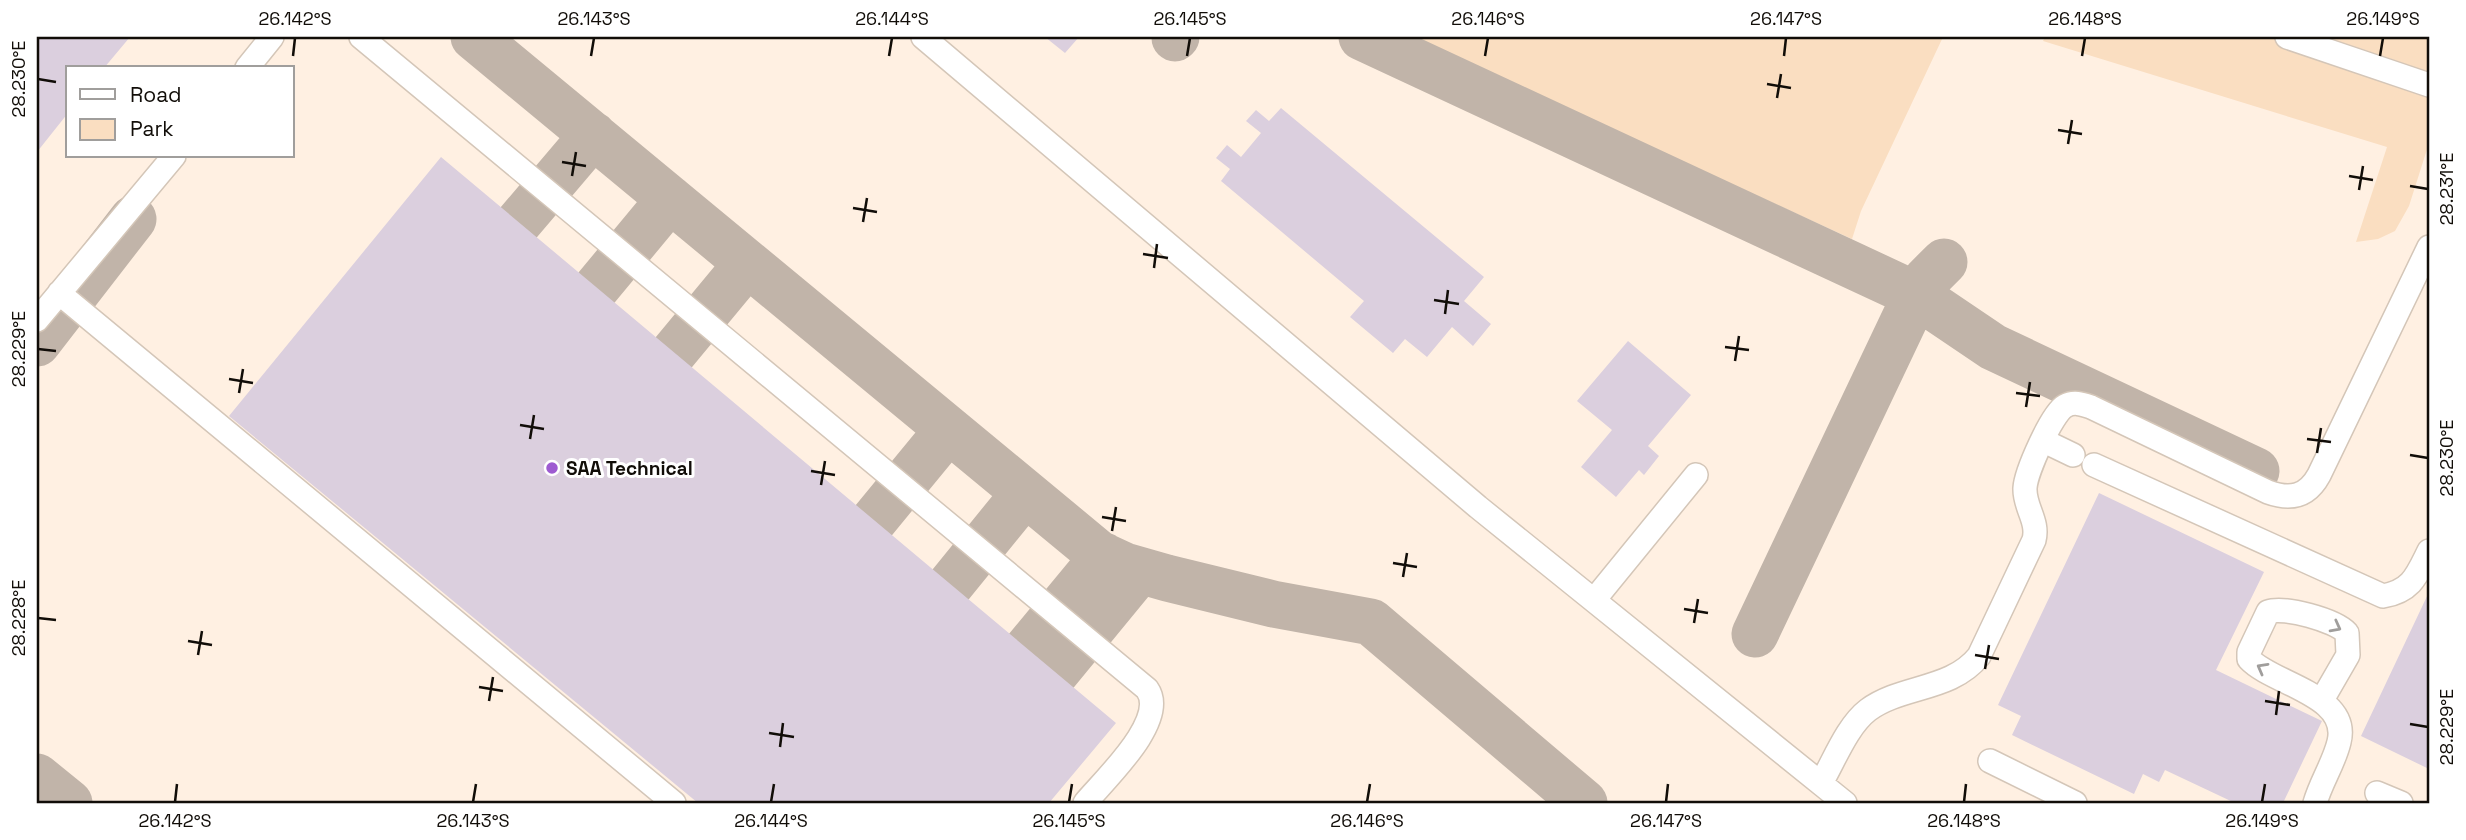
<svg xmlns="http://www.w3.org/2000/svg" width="2466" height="840" font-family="'Space Grotesk',sans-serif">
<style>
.green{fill:#fadec1}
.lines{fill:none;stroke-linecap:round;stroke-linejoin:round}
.taxiway{stroke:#c1b4a9;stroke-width:47}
.building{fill:#dbcfde}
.minor-casing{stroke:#d4c6b8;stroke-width:26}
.minor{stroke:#fff;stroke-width:23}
.oneway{stroke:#a09e9c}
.ticks{fill:none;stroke:#110d08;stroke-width:2.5}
.poi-dot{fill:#9e5bd1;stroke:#fff;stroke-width:2.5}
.labels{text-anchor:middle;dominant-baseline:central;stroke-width:6;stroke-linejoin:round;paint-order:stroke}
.poi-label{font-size:19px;font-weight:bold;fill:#110d08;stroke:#fff;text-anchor:start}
.neatline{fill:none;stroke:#110d08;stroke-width:2.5}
.ticks-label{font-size:18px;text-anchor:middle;fill:#110d08}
</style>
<rect width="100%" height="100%" fill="#fff0e2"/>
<path class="green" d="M1409,37h534l-82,174 -9,28z
M2045,37h384v106l-20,63 -14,25 -17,8 -22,3 31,-95 -344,-106z"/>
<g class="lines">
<path class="taxiway" d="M474,37l625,517 26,12 42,12 106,26 98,18 213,181
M1362,37l554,258 77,52 263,124
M1175,38l1,-1
M519,222l74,-87
M597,287l73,-88
M37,343l96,-124
M674,352l73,-88
M874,520l74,-90
M951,584l74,-91
M1755,634l161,-339 11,-16 17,-17
M1027,649l77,-93
M1056,672l83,-101
M37,777l32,26"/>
</g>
<path class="building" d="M37,37h93l-26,31h-36v45l-31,39z
M1045,37h34l-14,16z
M1281,108l203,169 -20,24 27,23 -18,22 -21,-19 -25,30 -22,-18 -12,14 -43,-36 14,-16 -143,-120 9,-12 -14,-11 11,-13 14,12 20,-24 -15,-12 10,-11 13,11z
M441,157l675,566 -67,80h-351l-469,-387z
M1628,341l63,54 -43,51 11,10 -15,19 -5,-5 -23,27 -35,-30 31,-37 -35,-29z
M2099,493l165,79 -48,98 106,51 -39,82h-48l-70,-33 -6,12 -16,-8 -9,20 -122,-59 9,-19 -23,-11z
M2429,592v177l-68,-33z"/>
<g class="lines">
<g class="minor-casing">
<path id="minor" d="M361,37l786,652c22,31 -43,91 -62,114
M923,37l555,470 367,296
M2287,37l142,48
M247,68l25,-31
M59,293l615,510
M37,320l137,-164
M2044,441l29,14
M2094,465l289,131c29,-5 34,-21 46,-45
M1594,600l102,-125
M1990,761l85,42
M1821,783c13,-22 26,-57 47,-73 34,-25 83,-19 111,-54l55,-116c5,-19 -10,-33 -9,-52 1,-16 27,-75 40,-82 9,-5 17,-2 26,1l177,85c22,8 39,5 51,-17l110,-228
M2377,793l24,10
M2315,803c6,-21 19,-40 24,-61 12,-47 -67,-58 -90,-83v-7l19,-40c16,-6 67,8 79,21l1,22 -26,45"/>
</g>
<use href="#minor" class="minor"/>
</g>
<defs><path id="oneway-chevron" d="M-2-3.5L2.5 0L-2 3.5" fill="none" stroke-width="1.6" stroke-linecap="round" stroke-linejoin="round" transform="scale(1.75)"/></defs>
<g class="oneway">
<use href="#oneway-chevron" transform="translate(2336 627) rotate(28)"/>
<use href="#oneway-chevron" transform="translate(2262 668) rotate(-151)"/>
</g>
<path class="ticks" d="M293,56l2,-18M591,56l3,-18M889,56l3,-18M1187,56l3,-18M1485,56l3,-18M1784,56l2,-18M2082,56l3,-18M2380,56l3,-18M38,79l18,3M1767,84l24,4M1777,98l4,-24M2058,130l24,4M2068,144l4,-24M562,162l24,4M572,176l4,-24M2349,176l24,4M2410,186l18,3M2359,190l4,-24M853,208l24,4M863,222l4,-24M1143,254l25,4M1154,268l3,-24M1434,300l25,4M1445,314l3,-24M1725,347l24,3M38,349l18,2M1735,361l4,-25M229,379l24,4M239,393l4,-24M2016,393l24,3M2026,407l4,-25M520,425l24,4M530,439l4,-24M2307,439l24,3M2317,453l4,-25M2410,455l18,3M811,471l24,4M821,485l4,-24M1102,517l24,4M1112,531l4,-24M1393,563l24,4M1403,577l4,-24M1684,609l24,4M38,618l18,2M1694,623l4,-24M188,641l24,4M198,655l4,-24M1975,655l24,4M1985,669l4,-24M479,687l24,4M489,701l4,-24M2265,701l25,4M2276,715l3,-24M2410,724l18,3M769,733l25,4M780,747l3,-24M175,802l2,-18M473,802l3,-18M771,802l3,-18M1069,802l3,-18M1367,802l3,-18M1666,802l2,-18M1964,802l2,-18M2262,802l3,-18"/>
<circle class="poi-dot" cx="552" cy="468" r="7"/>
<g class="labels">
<g class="poi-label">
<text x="566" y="468">SAA Technical</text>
</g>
</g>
<rect width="2466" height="840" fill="none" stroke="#ffffff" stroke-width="77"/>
<rect x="66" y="66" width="228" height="91" fill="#ffffff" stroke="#a09e9c" stroke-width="2"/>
<rect x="80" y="89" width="35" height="10" fill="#ffffff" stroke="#a09e9c" stroke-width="2"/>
<text x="130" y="102" font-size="21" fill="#110d08">Road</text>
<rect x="80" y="119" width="35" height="21" fill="#fadec1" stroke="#a09e9c" stroke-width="2"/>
<text x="130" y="136" font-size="21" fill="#110d08">Park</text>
<rect x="38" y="38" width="2390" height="764" class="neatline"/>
<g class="ticks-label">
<text x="295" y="25">26.142°S</text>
<text x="594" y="25">26.143°S</text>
<text x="892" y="25">26.144°S</text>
<text x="1190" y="25">26.145°S</text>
<text x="1488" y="25">26.146°S</text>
<text x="1786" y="25">26.147°S</text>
<text x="2085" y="25">26.148°S</text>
<text x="2383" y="25">26.149°S</text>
<text transform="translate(19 79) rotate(-90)" y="6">28.230°E</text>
<text transform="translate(2447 189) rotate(-90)" y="6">28.231°E</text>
<text transform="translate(19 349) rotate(-90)" y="6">28.229°E</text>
<text transform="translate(2447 458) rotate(-90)" y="6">28.230°E</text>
<text transform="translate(19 618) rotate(-90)" y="6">28.228°E</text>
<text transform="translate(2447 727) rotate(-90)" y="6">28.229°E</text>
<text x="175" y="827">26.142°S</text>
<text x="473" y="827">26.143°S</text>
<text x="771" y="827">26.144°S</text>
<text x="1069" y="827">26.145°S</text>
<text x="1367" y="827">26.146°S</text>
<text x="1666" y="827">26.147°S</text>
<text x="1964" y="827">26.148°S</text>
<text x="2262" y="827">26.149°S</text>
</g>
</svg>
